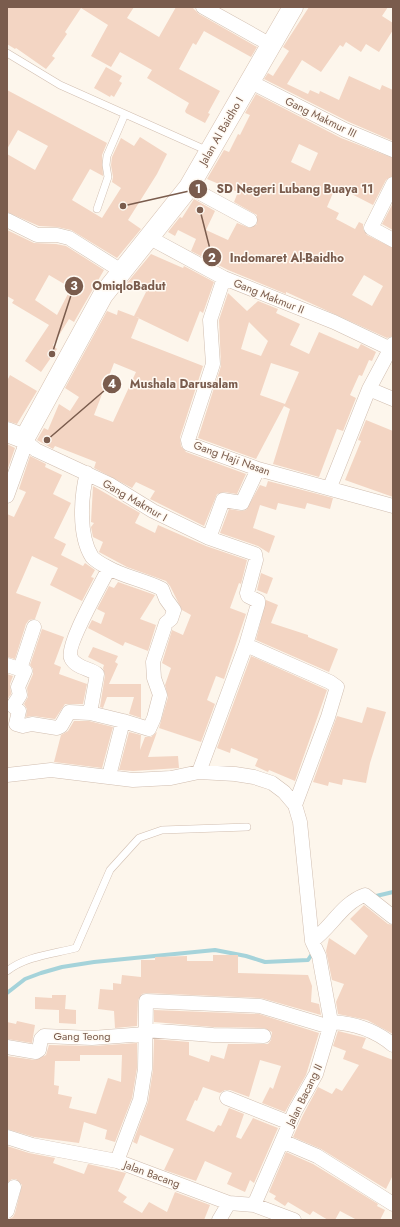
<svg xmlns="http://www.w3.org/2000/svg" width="400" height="1227" font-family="Jost,sans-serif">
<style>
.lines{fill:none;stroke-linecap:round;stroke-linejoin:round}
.stream{stroke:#a5d3da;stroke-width:4}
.building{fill:#f3d5c3;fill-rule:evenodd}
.lane-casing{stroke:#d1beb0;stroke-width:8}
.street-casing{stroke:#d1beb0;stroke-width:15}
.secondary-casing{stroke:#d6c0b0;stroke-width:21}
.lane{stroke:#fff;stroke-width:7}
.street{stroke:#fff;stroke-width:14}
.secondary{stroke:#fff;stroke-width:20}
.labels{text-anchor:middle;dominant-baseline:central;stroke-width:3;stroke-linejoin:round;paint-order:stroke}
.street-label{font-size:11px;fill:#7a5c4d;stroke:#fffaf3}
.leader{fill:none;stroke:#7a5c4d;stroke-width:1.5}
.callout-dot{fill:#7a5c4d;stroke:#fffaf3;stroke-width:1.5}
.mark-label{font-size:12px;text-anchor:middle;font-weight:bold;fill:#fff}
.callout-label{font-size:12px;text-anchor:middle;font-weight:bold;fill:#7a5c4d;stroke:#fffaf3;stroke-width:3;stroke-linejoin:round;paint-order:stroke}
</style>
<rect width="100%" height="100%" fill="#fdf6ec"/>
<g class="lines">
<path class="stream" d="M372,897l21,-5
M7,993l18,-14 16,-6 21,-6 32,-5 121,-12 31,6 19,6 43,-2 6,-9"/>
</g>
<path class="building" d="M7,7h127l-7,11 32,19 17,-30h16l7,7 58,33 -6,10 -47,-26 -8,14 -3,-2 -14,26 41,22 -12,22 2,1 -5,9 -19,-10 -1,-2 4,-8 -42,-25 5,-8 -32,-18 -9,15 -20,-11 17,-31 -27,-17 -16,24 2,2 -15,22 3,2 -9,11 -30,-21 -1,1 -8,-5z
M309,7h79l-6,9 11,7v7l-14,22 -13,-8 -5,8 -15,-10 -3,5 -3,-2 -19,27 -19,-12 -15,24 21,10 2,-4 9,4 1,-3 19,9 10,-24 31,14 2,-5 11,5v51l-44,-19 -85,-43 4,-6 5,3 16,-25 -6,-4z
M106,67l16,9 -3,5 3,2 -8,14 -3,-2 -1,2 -16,-9z
M7,90l100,53 -5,12 1,21 -13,-7 -18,31 30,18 19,-30 -9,-6 1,-5 -2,-12 1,-8 9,-19 13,8 6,-9 27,17 -10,20 -29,46 13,9 -24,29 -46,-28 -14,-3 -18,-1 -32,-14v-58l28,16 13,-24 -30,-16 -11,19z
M256,94l85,44 52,20v18l-7,4 -13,25 -37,-19 -9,21 12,6 -3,6 19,10 4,-7 4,2v5l4,6 26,13v88l-6,2 -101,-46v2l-58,-24 -37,-19 5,-12 -18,-9 -3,6 -7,-4 12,-15 2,1 12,-19 21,12 -9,19 22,10 9,-17 13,5 7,-4v-9l-23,-13 4,-10 -31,-13 17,-29 5,2 9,-18 2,1 10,-20 -5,-2zM299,144l19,9 -8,18 -19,-9zM364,275l19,11 -11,20 -20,-11z
M393,203v27l-11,-6z
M7,230l27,13 22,1 10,2 38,24 -30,52 -5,-3 -16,26 4,4 -16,23 -16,-11 24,-36 -37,-22 2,-3 -7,-4zM49,275l22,13 -14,27 -22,-15z
M151,254l32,14 1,-2 30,16 -11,31 -3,-2 -12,31 -54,-26 12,-24 -19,-9z
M228,293l19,18 11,-10 20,8 -2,4 24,11 -10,21 19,9 10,-22 39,17 3,-5 15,8 -4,9 -3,-1 -7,16 -3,-1 -9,20 6,3 -13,33 -6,-2 -18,48 -46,-13 17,-55 -6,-3 -28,53 -58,-21 23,-72 -2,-46zM249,322l19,19 -7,15 -20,-7zM271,363l28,9 -14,32 -25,-9z
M118,310l21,8 -8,20 72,28 -23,71 1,9 5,6 60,22 -9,20 -13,-2 -7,2 -13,32 -54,-27 5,-8 -19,-9 -4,6 -38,-20 2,-6 -41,-16 -2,3 -16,-9 7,-12 4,2 11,-26 11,7 9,-14 -14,-9 42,-77 10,4zM114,363l22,9 -23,50 -19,-7z
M10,375l27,16 -20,33 -10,-3v-40z
M366,420l27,11v66l-48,-17 16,-39 -3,-1z
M7,444l8,4 -8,23z
M30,456l16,8 -1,3 17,8 -9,19 18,9 -17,35 12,6 -5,11 22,11 2,-3 10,7 -4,7 3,1 -12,23 -32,-16 8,-17 -26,-12 -16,37 25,9 -6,17 -6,1 -3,4 -11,35 -8,-2v-143l7,3 12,-25 -7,-3z
M268,481l65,17 -3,11 -23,-6 -2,6 -27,-6 -2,7 -16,-5 -7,23 22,8 -6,17 -11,-7 -38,-13 9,-24 12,2 5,-1 14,-25 6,2z
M93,486l47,27 -5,10 20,10 3,-8 48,21 41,14 -6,24 -2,-1 -9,25 16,6 -22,65 -8,-3 -9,24 8,4 -14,38 -42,-14 9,-31 -3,-12 6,-17 -9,-5 10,-33 11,5 8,-20 -9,-5 -12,-24 -4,-5 -39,-14 -28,-15 4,-10 -10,-5 -2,-10 3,-4 -3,-1z
M261,573l12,5 -6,16 -10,-4z
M118,582l37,13 -15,24 16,6 -8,26 -23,-9 -2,4 -35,-18 4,-8 9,4 4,-11 -8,-4 12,-23 5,2z
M266,600l12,5 -7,18 37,12v2l30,12 -9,23 -73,-32z
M42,629l22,8 -10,27 7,3 -2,7 28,10 -4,20h-18l-10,15 -22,-3 -7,1 1,-8 -3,-5 4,-7 -1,-9 6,-14v-5l-3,-4z
M93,647l25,9 -3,6 3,2 -9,20h32v34l-12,-4 5,-17h-27l-4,11 -3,-1 5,-32 -2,-7 1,-3 -16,-8z
M251,656l76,34 -32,91 -26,-11 -1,2 -13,-6 3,-7 -27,-11 -1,5 -13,-5z
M7,674l6,2 -3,8 1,10 -4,6z
M367,707l19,5 -16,51 -4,20 -23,-4 -1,6 -13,-3 -1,4 -15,-4 24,-66 25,7z
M74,721h15l24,6 -11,41 -48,-6 7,-27 7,-4z
M129,732l12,3 -1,15 5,-13h6l6,-5 -9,25 30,-1 1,12 -46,3 -14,-1z
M364,905l24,19 5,1v109l-26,-14 -29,-6 -2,-12 8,-18 -12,-4 -6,-29 3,-13 26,17 13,-19 -18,-17z
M213,955h25v18l70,2 4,11 -1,16 8,2 2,11 -60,-17 -115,-5 -4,1 -4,6 -1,26 -22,2 -1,-17 -16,-2 2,-20 13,1v-7l8,1 1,-9 19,2v-17h14v-3l32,-1v5h26z
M52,995h14l-1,14 11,1v14l-17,-1v-13l-24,-1v-12l17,1z
M154,1010l105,4 60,19 -13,42 -21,37 -23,-9 8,-16 3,2 8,-23 -21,-6 -11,37 -19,-7h-5l-5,3 -17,-6 -6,14 -2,-1 -9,20 28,12 4,-7 3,1 8,-18 15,6 -8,23 5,2 12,-21 25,10 -24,55 -4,-3 -5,12 -18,-8 5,-11 -27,-12 -9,20 -32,-11 10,-21 -34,-14 -3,9 -4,-2 15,-40 5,-32 1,-31 35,3v13l20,7 2,-7 13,4 4,-15h40l3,-4 1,-8 -8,-4 -51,-1 -59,-5z
M17,1021l18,4 -3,18 -25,-4v-17l9,2z
M338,1031l28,7 -4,10 31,12v115l-7,14 -65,-40 -28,-12 10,-22 15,-28 14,7 4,-6 6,3 17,-26 -16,-6 3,-8 -13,-5z
M137,1043v25l-5,30 -17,44 -10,-3 2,-9 -23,-8 -5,21 -45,-6 -27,-8v-73l28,4 11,-5 3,-10 44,1zM80,1055h42l-1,27 -13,-4 -12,36 -27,-6 3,-11 -14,-3 1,-8 -5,-1 1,-24h25z
M7,1146l22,7 26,5 -2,5 31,11 4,-10 38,9 -8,18 9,6 -4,5 19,11 7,-11 18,10 8,-20 35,13 -6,15h-197l6,-3 2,-4 7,-28 -6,-6h-4l-5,4z
M286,1152l27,12 65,40 -1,2 8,4 -5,10h-23l-17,-9 -5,9h-7l-15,-9 -3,4 -22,-13 -3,4 -11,-7 2,-3 -7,-4z"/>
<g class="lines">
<g class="lane-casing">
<path id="lane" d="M7,53l53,32 148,66
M97,209l11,-32 -2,-12 1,-9 18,-42
M7,971c19,-15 46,-17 69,-23l34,-78 29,-32 23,-8 85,-3"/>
</g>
<g class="street-casing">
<path id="street" d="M203,7l68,38
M249,81l96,49 48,20
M393,184l-22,44 22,12
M189,187l61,33
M7,220l30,15h20l12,3 54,34
M150,238l74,40 110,44 59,28
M224,278l-14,42 3,44 -25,76 1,4 69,25 135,37
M369,389l24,10
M20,437l16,13 73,34 44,27 56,27 46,16 1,6 -9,33 1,3 10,5v3l-12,41 -47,127
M87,473c-6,23 -9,62 5,84 4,4 11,8 15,10 17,10 37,13 55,22l4,10 8,11 -3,9 -5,4 -13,39 1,16 6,17 -6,23 -5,11 -26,-8 -14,55
M330,487l39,-98 24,-45
M7,496l19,-53
M209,538l14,-38 19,3 16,-34
M246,645l84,37 7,5 -9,30 -33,88
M7,665l18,6 -7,16 2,8 -7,11 6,5 -3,13 7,2 9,-2 25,4 4,-2 8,-14 21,1 33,8
M20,669l14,-42
M90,713l7,-39c-8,-6 -21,-6 -26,-16 -6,-12 31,-75 38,-90
M7,775l44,-5 82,10 38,-2 28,-6 36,2 19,3 18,6 12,9 11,13 5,17 12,119 7,15 12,66 -1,5 -14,47 -21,37 -41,94
M312,941c19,-13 30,-38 53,-46l28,22
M331,1022c23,1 44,8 62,23
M145,1030l68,5 51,1
M7,1047l29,5 3,-2 2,-11 3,-3 48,2 53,-4
M227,1098l63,25
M7,1137l25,8 85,16 112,42 25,2 40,15
M282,1141l35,15 76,48
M117,1161l23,-61 5,-31 1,-68 114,5 70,21
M7,1211l7,-24
M219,1220l10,-17"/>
</g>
<g class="secondary-casing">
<path id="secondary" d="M7,432l13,5 7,-3 76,-139 86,-108 104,-180"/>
</g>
<use href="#lane" class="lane"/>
<use href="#street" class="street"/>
<use href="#secondary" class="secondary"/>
</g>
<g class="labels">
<g class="street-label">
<text transform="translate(321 117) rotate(26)">Gang Makmur III</text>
<text transform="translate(221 131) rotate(-60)">Jalan Al Baidho I</text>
<text transform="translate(269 296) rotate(22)">Gang Makmur II</text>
<text transform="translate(232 458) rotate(20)">Gang Haji Nasan</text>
<text transform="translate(135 500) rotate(30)">Gang Makmur I</text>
<text x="82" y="1036">Gang Teong</text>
<text transform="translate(304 1095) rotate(-64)">Jalan Bacang II</text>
<text transform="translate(152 1174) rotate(20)">Jalan Bacang</text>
</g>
</g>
<path class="leader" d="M123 206L198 189M200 210L212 257M52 354L74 286M47 440L112 384"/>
<g class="callout-dot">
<circle cx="123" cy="206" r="4"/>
<circle cx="200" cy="210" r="4"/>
<circle cx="52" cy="354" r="4"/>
<circle cx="47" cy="440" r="4"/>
<circle cx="198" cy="189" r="10"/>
<circle cx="212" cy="257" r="10"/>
<circle cx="74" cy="286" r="10"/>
<circle cx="112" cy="384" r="10"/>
</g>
<g class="mark-label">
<text x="198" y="193">1</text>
<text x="212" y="262">2</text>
<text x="74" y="290">3</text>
<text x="112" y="388">4</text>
</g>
<g class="callout-label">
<text x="295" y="193">SD Negeri Lubang Buaya 11</text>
<text x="287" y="262">Indomaret Al-Baidho</text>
<text x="129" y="290">OmiqloBadut</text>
<text x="184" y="388">Mushala Darusalam</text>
</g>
<rect width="400" height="1227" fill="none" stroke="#7a5c4d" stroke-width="16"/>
</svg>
